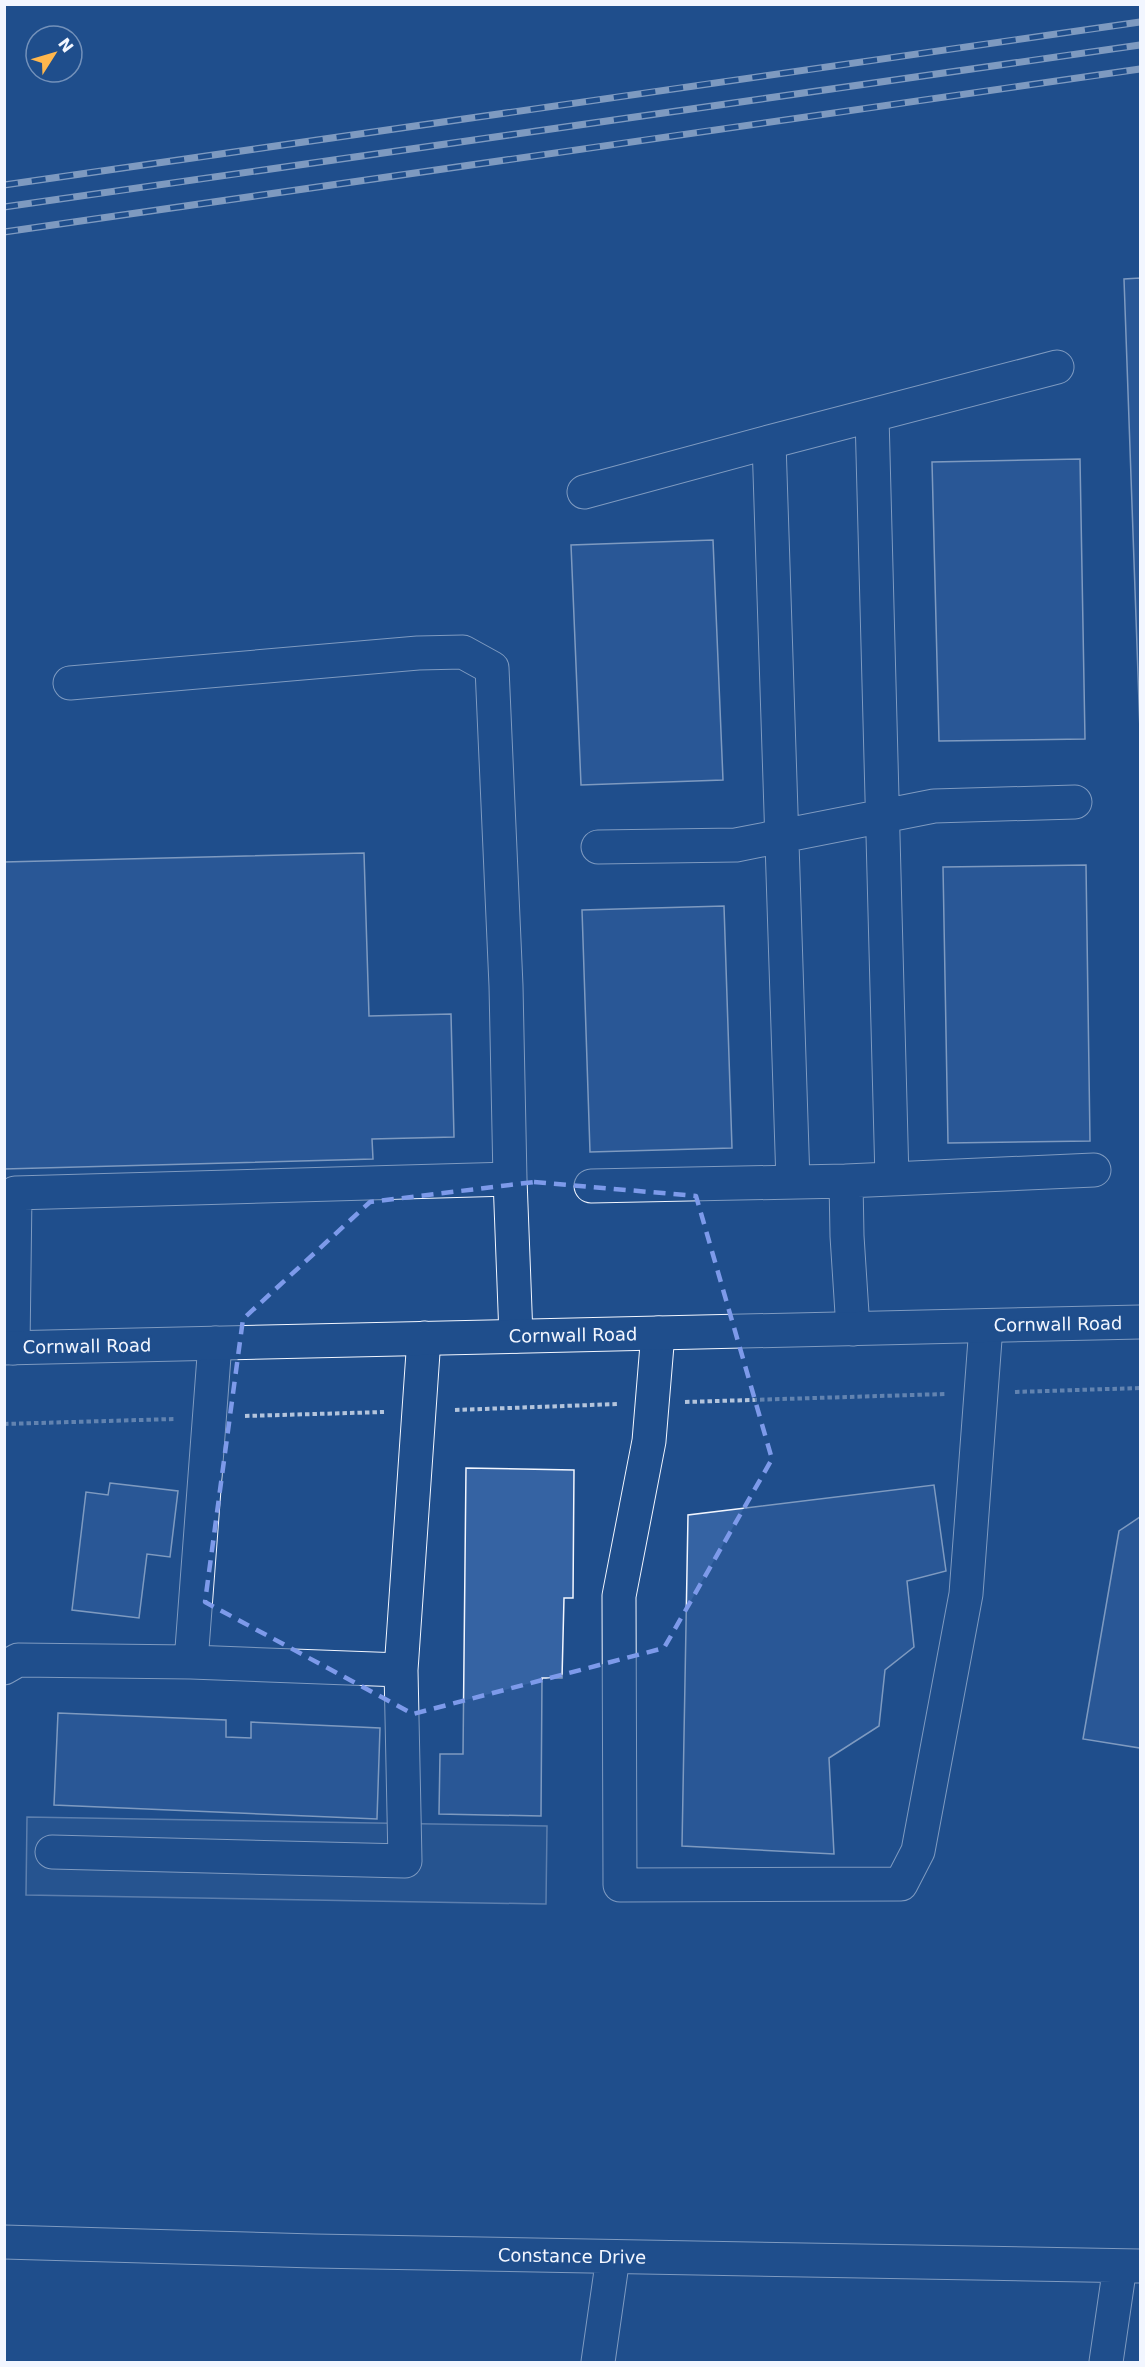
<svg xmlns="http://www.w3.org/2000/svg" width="1145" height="2367" font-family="'DejaVu Sans',sans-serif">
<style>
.built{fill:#305b95;stroke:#a8bbd7;stroke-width:1.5}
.building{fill:#3563a3;stroke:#f2f6ff;stroke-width:1.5}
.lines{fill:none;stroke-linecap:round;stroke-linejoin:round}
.minor-casing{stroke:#f2f6ff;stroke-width:35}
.major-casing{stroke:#f2f6ff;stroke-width:35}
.path{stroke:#b3c4dc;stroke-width:4;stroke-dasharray:4.5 3;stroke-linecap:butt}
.minor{stroke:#1f4e8c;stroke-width:33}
.major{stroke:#1f4e8c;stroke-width:33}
.rail-casing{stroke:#f2f6ff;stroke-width:7}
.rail{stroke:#1f4e8c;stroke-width:4.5;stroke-dasharray:14;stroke-linecap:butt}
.marked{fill:none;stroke:#7d9aea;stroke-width:4.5;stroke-dasharray:12 8;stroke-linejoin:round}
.labels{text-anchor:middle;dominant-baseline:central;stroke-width:4.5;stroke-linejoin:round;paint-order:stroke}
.street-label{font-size:18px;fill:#f2f6ff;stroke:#1f4e8c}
</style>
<rect width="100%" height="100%" fill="#1f4e8c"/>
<path class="built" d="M27,1817l520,9 -1,78 -520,-9z"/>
<path class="building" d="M1140,278v453l-16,-452z
M1080,459l5,280 -146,2 -7,-279z
M713,540l10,240 -142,5 -10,-240z
M364,853l5,163 82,-2 3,123 -82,2 1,20 -369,10v-307z
M1086,865l4,276 -142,2 -5,-276z
M724,906l8,242 -142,4 -8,-242z
M466,1468l108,2 -1,128h-9l-2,80h-20l-1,138 -102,-2 1,-60h23z
M110,1483l68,8 -8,66 -23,-3 -8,64 -67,-8 14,-118 22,3z
M934,1485l12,86 -39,10 7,66 -29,23 -6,56 -50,32 5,96 -152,-8 6,-331z
M1140,1517v231l-57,-9 36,-208z
M58,1713l168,7v17l25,1v-16l129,6 -3,91 -323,-14z"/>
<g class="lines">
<g class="minor-casing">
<path id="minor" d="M872,416l20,763
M769,442l288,-75
M584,492l185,-50 24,740
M70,683l348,-30 45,-1 29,16 14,318 4,193
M598,847l138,-2 198,-39 141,-4
M591,1186l255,-5
M853,1329l-6,-93 -1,-55 248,-11
M658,1333l-9,108 -30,155 1,289 281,-1 17,-33 48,-257 20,-268
M215,1343l-24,319 210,8 23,-332
M13,1348l2,-155 495,-14 6,157
M4,1668l14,-8 173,2
M52,1852l353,9 -4,-191
M4,2242l310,9 826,15
M598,2362l15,-105
M1106,2362l14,-96"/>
</g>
<g class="major-casing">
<path id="major" d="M4,1348l1136,-26"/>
</g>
<path class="path" d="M1015,1392l125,-4
M685,1402l260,-8
M455,1410l163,-6
M245,1416l139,-4
M4,1424l170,-5"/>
<use href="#minor" class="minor"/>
<use href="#major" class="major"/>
<g class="rail-casing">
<path id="rail" d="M4,185l1136,-163
M4,207l1136,-162
M4,232l1136,-163"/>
</g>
<use href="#rail" class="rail"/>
</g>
<path d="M0 0H1145V2367H0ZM534,1182l162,14 76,263 -108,189 -251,66 -208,-112 38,-283 127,-117z" fill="#1f4e8c" fill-opacity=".55" fill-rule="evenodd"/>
<path class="marked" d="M534,1182l162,14 76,263 -108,189 -251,66 -208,-112 38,-283 127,-117z"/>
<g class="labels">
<g class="street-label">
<text transform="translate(1058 1324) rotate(-1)">Cornwall Road</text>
<text transform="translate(573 1335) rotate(-1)">Cornwall Road</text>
<text transform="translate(87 1346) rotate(-1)">Cornwall Road</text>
<text transform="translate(572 2256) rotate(1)">Constance Drive</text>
</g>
</g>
<rect width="1145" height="2367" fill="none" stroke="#f2f6ff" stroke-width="12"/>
<g transform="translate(54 54) rotate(53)"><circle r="28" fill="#1f4e8c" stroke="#7391ba" stroke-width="1.5"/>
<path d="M0-4.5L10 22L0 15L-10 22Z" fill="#ffb74d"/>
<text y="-9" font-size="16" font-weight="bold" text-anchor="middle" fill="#f2f6ff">N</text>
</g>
</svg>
